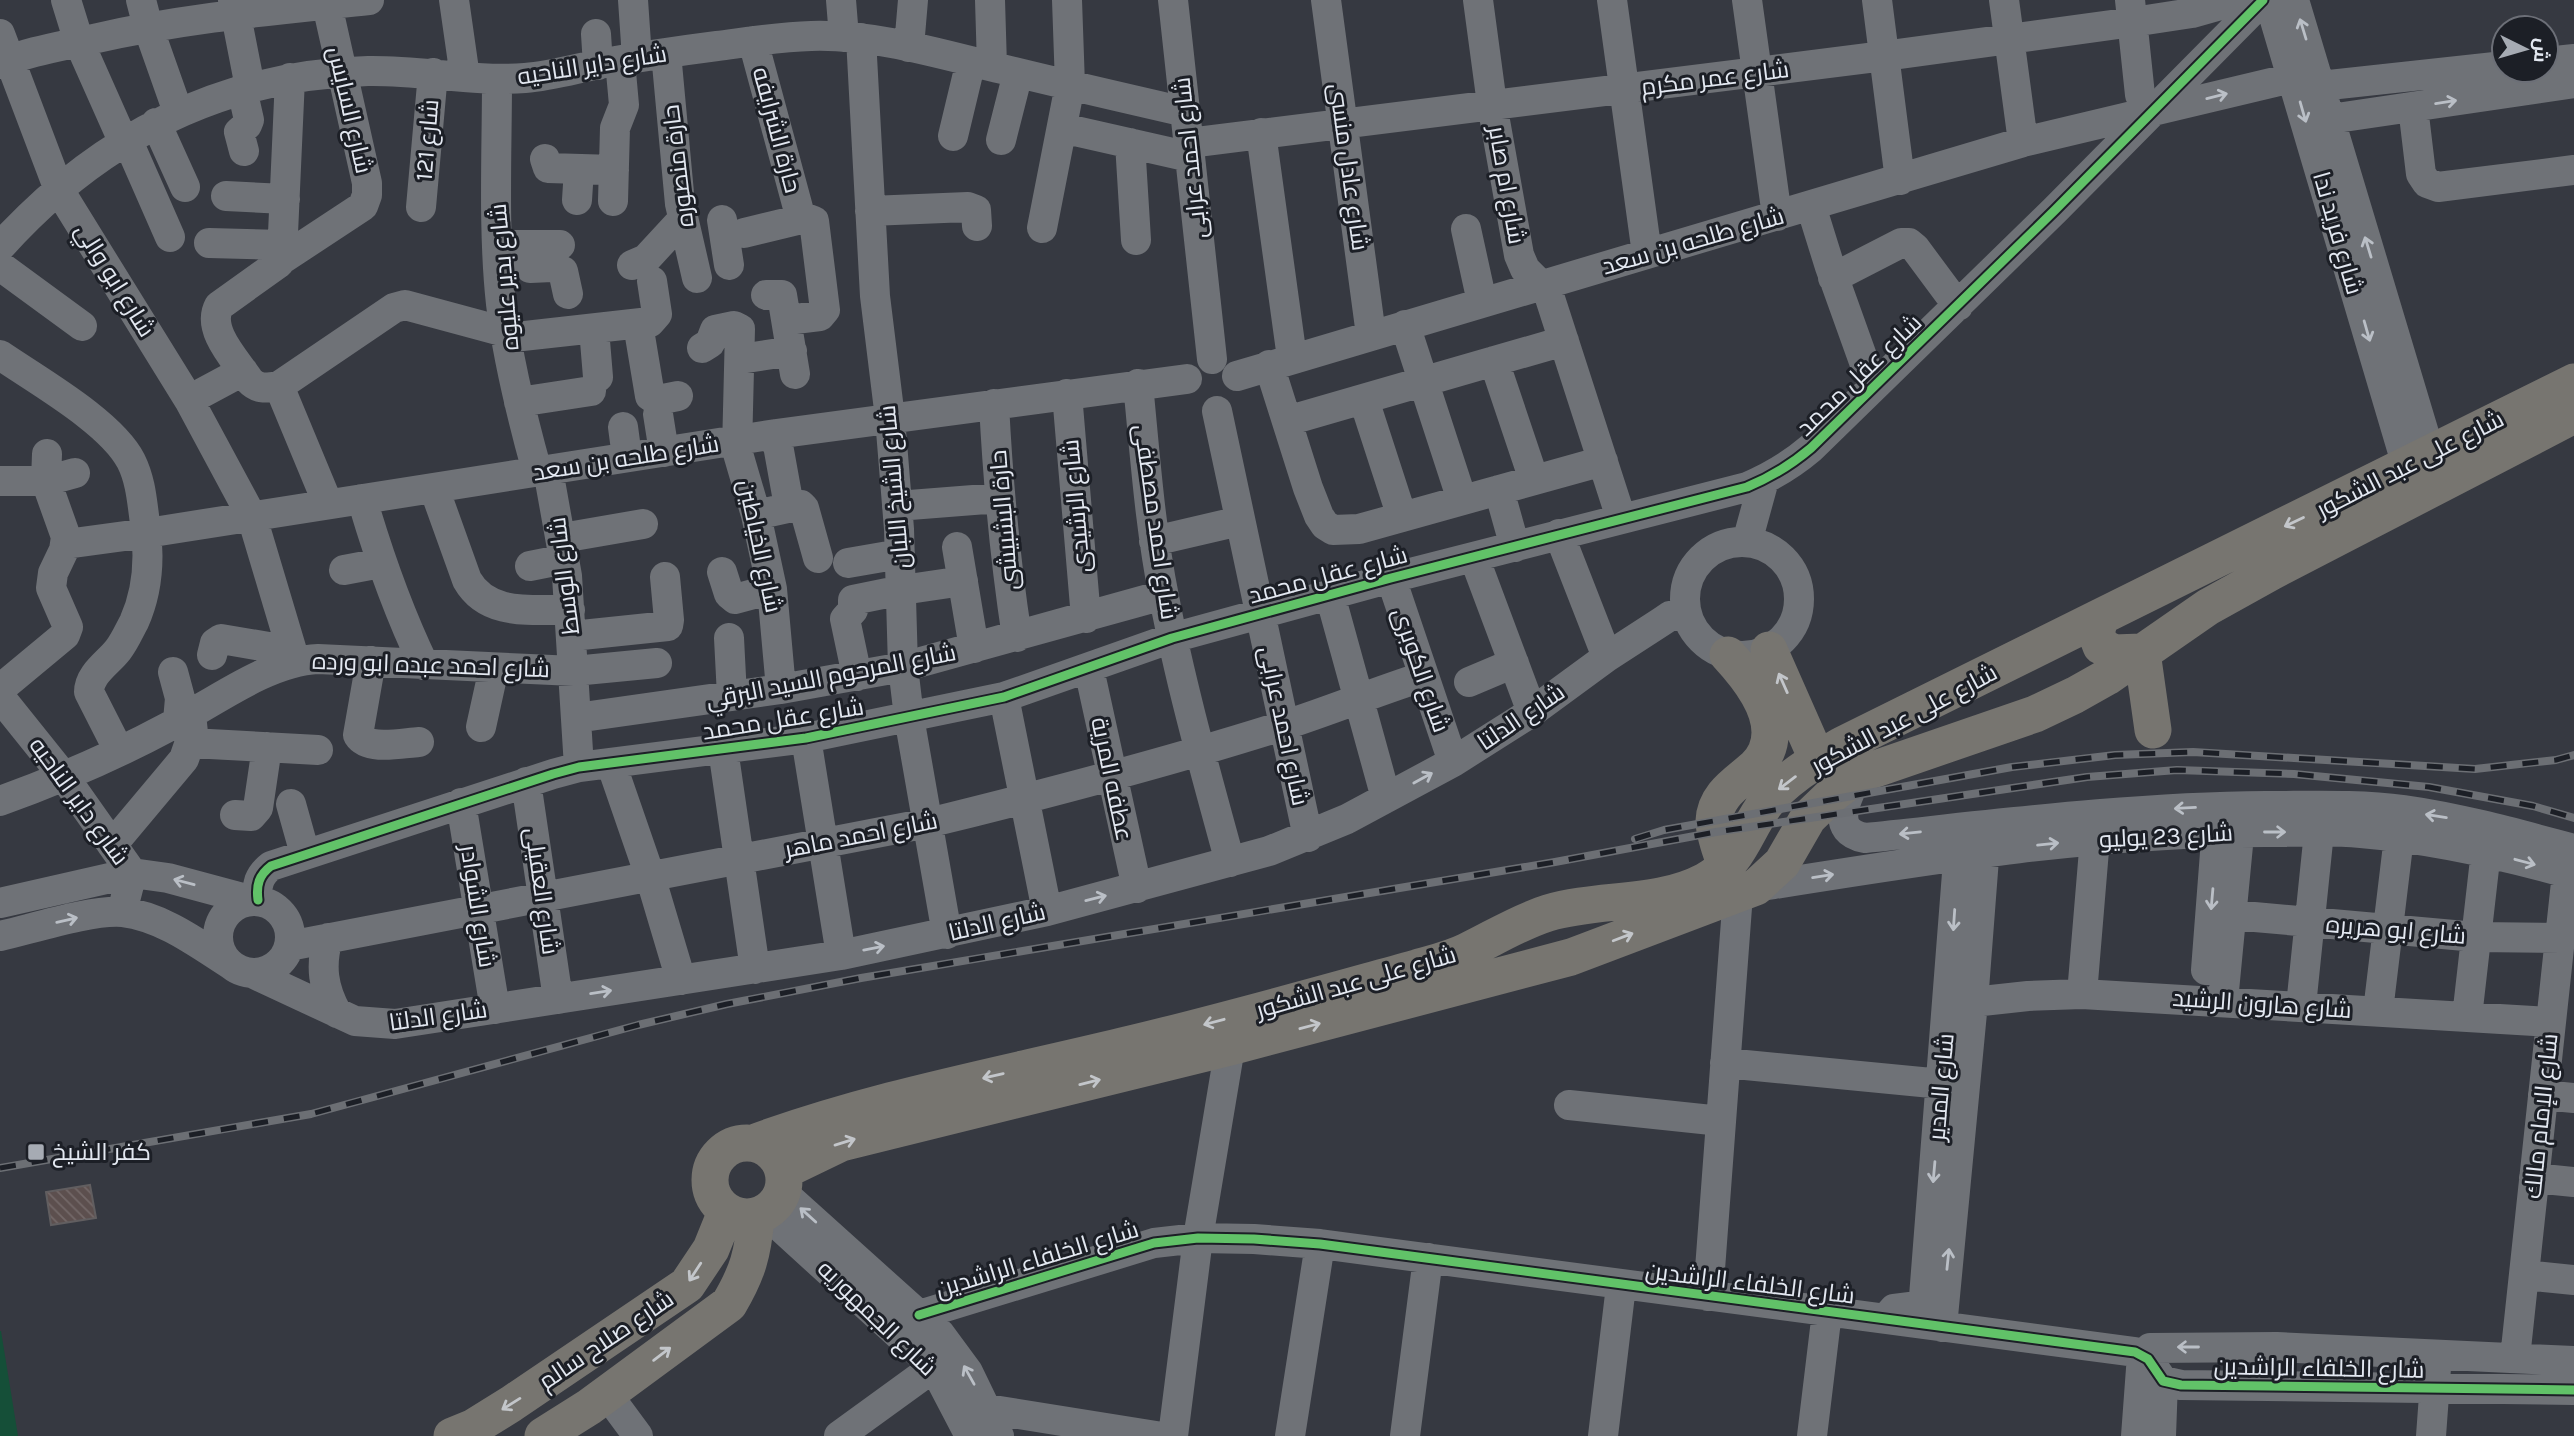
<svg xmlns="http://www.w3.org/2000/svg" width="2574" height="1436" font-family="Karla,Cairo,sans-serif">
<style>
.green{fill:#154f38}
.building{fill:url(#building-back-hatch);stroke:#615e60;stroke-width:2}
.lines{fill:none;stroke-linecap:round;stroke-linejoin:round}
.minor{stroke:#6f7277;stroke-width:30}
.major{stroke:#777570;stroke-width:37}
.rail-casing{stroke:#6c6f74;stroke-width:8}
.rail{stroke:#1c1f26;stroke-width:5;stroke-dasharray:16;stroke-linecap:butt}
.cycleway-casing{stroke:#1c1f26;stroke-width:13}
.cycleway{stroke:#61c268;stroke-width:9}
.oneway{stroke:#babfc6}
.oneway2{stroke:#c3c6ca}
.poi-dot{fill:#a6abb3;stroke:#1c1f26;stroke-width:2.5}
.labels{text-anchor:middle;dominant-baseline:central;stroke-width:6;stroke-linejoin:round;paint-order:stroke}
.street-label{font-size:24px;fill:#e3e8f1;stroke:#1c1f26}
.poi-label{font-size:24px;fill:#e3e8f1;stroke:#1c1f26;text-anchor:start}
</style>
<defs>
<pattern id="building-back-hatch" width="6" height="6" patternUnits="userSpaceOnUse" patternTransform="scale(1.75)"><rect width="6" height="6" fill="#5c4f4e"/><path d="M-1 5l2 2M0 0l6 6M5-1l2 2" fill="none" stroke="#736868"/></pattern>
</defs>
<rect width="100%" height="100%" fill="#363941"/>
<path class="green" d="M0,1331h1l17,105h-18z"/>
<path class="building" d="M90,1185l6,33 -45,7 -5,-33z"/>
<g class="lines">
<path class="minor" d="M66,0l13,42 44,99
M141,0l7,27 30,85
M233,0l17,87
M454,0l11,77
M633,0l4,58
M841,0l3,37
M990,0l2,66
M1173,0l39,359
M1326,0l45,335
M1478,0l14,104 27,151 6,14 23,23 73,226
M1612,0l35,254
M1747,0l30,216
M1877,0l23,180
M2004,0l19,142
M2130,0l10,95 11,17
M2269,0l138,466
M2294,0l136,453
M0,34l59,156 130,210 63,117 43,144
M596,34l2,31
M861,38l14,258 15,122 9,111 4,138 6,50 38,217
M753,41l48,178
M909,47l4,-47
M666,53l14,151 17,74
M2546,62l28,-3
M0,64c29,-13 63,-18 93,-25 91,-21 183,-29 276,-39
M290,78l-8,178 -3,7 -60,43c-13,24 17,54 30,74 9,10 18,8 30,6l115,-78 11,-3 100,27
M497,79c0,74 -4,151 4,225 7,57 21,113 36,167
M2320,86l184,-20
M242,89l7,31 -2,5 -8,7 5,19
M2413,107l8,67 6,9 11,4 136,-17
M2330,119l244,-36
M156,123l29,64
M1062,128l128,29
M1261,133l31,225
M953,136l18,-75
M127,139l43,98
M1001,140l17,-67
M1130,143l6,97
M1189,143l695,-87 249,-34 59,-9 46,-13
M545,159l3,9 66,2
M226,196l59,3
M577,200l2,-31
M613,201l2,-73 9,-23 -4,-44
M1811,206l19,61 43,120
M421,207l12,-134
M870,211l98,-4 8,3 1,16
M722,220l7,45
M1042,228l28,-143 -3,-85
M1466,229l16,73
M744,233l62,-15 8,3 11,89 -5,6 -33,4
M209,243l74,2
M504,245h56
M523,246l3,17 4,5 22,-1 11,4 5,23
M0,247c98,-109 221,-172 368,-176 53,-1 105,11 157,7 26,-2 49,-9 74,-14 39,-7 79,-13 118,-18 31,-4 62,-9 94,-10 64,-2 129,18 191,33 61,15 122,29 183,43
M281,260l82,-54 4,-11v-12l-41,-183
M632,265l14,-6 37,-40
M0,266l82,60
M1833,278l68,-35h8l6,5 43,58
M766,295h16l13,79
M638,324l12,72 8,4 20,-4
M1405,325l57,175
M594,329l4,48
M506,338l144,-16 7,-8 -5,-33
M702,348l8,-5 5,-13 19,-4 6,3 -3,121 19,65 16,74 9,100
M0,355c38,26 111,67 131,106 10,20 11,41 14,62 5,34 3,68 -11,99 -5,9 -9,19 -16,28 -10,13 -29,24 -29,42l30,59
M740,359l52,-8
M1494,361l40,119
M1269,365l39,123 11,28 6,9 8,5 26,-1 244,-68
M1237,376l786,-234 269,-64
M1138,384c7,71 12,143 26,213 17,89 42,177 66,265
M279,386l49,118
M1067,394l19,224
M189,400l54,-29
M1364,400l38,117
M519,402l72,-11
M994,404c4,78 11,155 23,233
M1217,411l91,426
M658,414l6,38
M1287,421l277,-80
M623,427l4,30
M776,434l13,72
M548,470l19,106 12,191
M0,481h46l29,-8
M434,488l33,92c21,37 66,29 103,30
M1499,490l16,57
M362,499c17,58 36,112 62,166
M897,506l102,-8
M756,515l45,-10 3,3 14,50
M1559,534l48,123
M562,538l81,-14
M1154,541l86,-20
M1747,542l17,-62
M1685 599a57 57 0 1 1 114 0a57 57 0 1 1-114 0Z
M66,544l81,-11 629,-99 411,-55
M957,547l17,101
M1474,557l58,155
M848,563l52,-9
M530,566l35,-7
M344,570l37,-7
M722,572l7,22 6,5 37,-10
M1391,578l62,184
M1330,595l56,203
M572,636l96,-10 1,-6 -4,-43
M729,638l3,58
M212,655l3,-12 6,-4 71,12
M371,661l-13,74c10,16 44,8 61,7
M1089,669l48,219
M173,672l7,26 -2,23
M857,676l-12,-57 8,-9v-10l49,-10 61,-9
M1469,682l45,-19
M0,689l65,-54 3,-8 -17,-39 2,-15 11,-23 2,-13 -20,-56 1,-27
M0,697l65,81 67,95 -10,39
M1004,697l43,214
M576,718l205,-29 122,-22 260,-72
M481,727l13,-59
M806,738l35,217
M191,743l127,7
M723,749l32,220
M611,763l39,113 31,104
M1858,775c-11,22 -30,56 7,63 134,-14 267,-31 401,-32 46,0 92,-2 138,4 57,8 114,24 170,39
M526,782l32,217
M0,801c58,-21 114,-45 168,-74 45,-24 100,-66 150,-68l256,12 83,-8
M461,803l34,206
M291,804l14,50
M235,815l16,1 7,-8 9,-61
M112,845l72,-86 9,-26 -2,-19
M1756,887c169,-27 338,-55 510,-55 32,0 64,-2 95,1 73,6 143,22 213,42
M258,900c-2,-15 1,-25 13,-34l282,-92 26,-7 227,-29 198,-41 168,-59 219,-60 356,-91c24,-10 44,-22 64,-39l244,-238 208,-210
M218 937a36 36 0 1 1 72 0a36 36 0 1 1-72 0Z
M0,903l132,-30 36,5 82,22
M2232,915l244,22 84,1
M0,936c31,-7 93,-27 123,-24 40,5 74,31 107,52
M328,938c-8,28 -5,50 9,75
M289,946l639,-123c118,-29 237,-60 354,-97 47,-15 93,-34 140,-49
M2206,970l12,-156
M252,973l103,48 40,3 446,-69 206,-44 222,-60 78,-32 106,-57 79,-50 75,-55 54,-35 9,-6 17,-2
M2082,994l13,-156
M2223,1001l18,-187
M1973,1002l55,-6 54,-2 469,28
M2301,1006l18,-174
M2378,1011l21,-174
M2467,1017l19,-166
M1725,1063l217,21
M2543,1095l31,3
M1569,1105l152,16
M2534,1178l40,4
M782,1192l158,142 28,38 31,64
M765,1213l169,154 36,69
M2524,1275l50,5
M1708,1296l30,-402
M919,1315l235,-72 44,-5 56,1 66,5 815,108 13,7 15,22 18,4 393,5
M1887,1317l7,-8 24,-3 6,-9 36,-462
M1942,1327l31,-325 13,-170
M2515,1358l52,-485
M607,1394l31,42
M987,1409l169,27
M839,1436l95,-69
M1173,1436l25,-198 32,-191
M1290,1436l30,-192
M1405,1436l23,-178
M1603,1436l18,-150
M1812,1436l15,-124
M2136,1436l6,-81 8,-7 127,-1 297,14
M2161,1436l2,-55
M2431,1436l5,-68"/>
<path class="major" d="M2100,619l-4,14 5,13 13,7 28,-1 11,78
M1769,650l49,111
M1726,868c-4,-15 -12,-32 -12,-47 1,-27 25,-39 41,-54 37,-35 -2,-85 -27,-112
M710 1180a37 37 0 1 1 74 0a37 37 0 1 1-74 0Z
M753,1143c120,-44 245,-67 369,-97 98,-23 196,-51 294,-78 17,-5 35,-9 51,-17 27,-13 52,-29 81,-38 50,-15 110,-7 157,-32 36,-19 39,-49 61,-78 19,-25 50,-42 76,-58l732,-363
M783,1171l58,-28 389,-96 341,-90 185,-70 26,-24 26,-45 26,-25 24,-18 177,-61 40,-19 32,-18 101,-70 63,-35 303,-157
M452,1436l22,-9 37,-23 176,-119 24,-36 15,-37
M543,1436l46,-29 140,-103c19,-32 24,-51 27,-87"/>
<g class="rail-casing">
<path id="rail" d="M1635,839l29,-9 348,-63 103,-12 78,-3 282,17 81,-9 18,-5
M0,1168l311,-54 327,-89 89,-21 134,-26 694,-116 161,-30 371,-55 90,-7 117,4 135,13 104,19 41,12"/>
</g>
<use href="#rail" class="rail"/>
<g class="cycleway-casing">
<path id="cycleway" d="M258,900c-2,-15 1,-25 13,-34l282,-92 26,-7 227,-29 198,-41 168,-59 219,-60 356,-91c24,-10 44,-22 64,-39l244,-238 208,-210
M919,1315l235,-72 44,-5 56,1 66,5 815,108 13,7 15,22 18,4 393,5"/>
</g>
<use href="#cycleway" class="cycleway"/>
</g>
<defs><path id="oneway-shaft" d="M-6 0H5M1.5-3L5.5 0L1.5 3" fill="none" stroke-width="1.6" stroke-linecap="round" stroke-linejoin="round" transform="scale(1.75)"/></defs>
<g class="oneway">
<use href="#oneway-shaft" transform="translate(2303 29) rotate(-107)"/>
<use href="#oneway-shaft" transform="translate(2217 96) rotate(-14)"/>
<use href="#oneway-shaft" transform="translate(2446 102) rotate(-9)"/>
<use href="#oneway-shaft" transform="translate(2303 112) rotate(74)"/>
<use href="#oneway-shaft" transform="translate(2368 247) rotate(-107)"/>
<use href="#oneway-shaft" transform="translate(2367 331) rotate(74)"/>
<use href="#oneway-shaft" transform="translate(1423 778) rotate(-29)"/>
<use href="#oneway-shaft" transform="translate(2185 808) rotate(177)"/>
<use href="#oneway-shaft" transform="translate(2436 816) rotate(-171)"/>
<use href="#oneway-shaft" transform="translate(2275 832)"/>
<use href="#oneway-shaft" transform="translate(1910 833) rotate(174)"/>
<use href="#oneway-shaft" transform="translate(2048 844) rotate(-6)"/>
<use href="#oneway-shaft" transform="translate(2525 862) rotate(15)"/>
<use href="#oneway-shaft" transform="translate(1823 876) rotate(-9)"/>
<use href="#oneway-shaft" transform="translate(184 882) rotate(-165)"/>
<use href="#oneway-shaft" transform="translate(1096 898) rotate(-14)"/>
<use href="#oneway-shaft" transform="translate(2212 899) rotate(95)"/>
<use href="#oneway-shaft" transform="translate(67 920) rotate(-13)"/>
<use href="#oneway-shaft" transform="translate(1954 920) rotate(94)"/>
<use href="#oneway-shaft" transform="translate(874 948) rotate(-11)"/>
<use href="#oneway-shaft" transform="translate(601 992) rotate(-9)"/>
<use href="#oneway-shaft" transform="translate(1934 1172) rotate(95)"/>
<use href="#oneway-shaft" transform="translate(808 1215) rotate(-138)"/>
<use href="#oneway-shaft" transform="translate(1948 1259) rotate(-84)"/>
<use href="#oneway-shaft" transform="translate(2188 1347) rotate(-180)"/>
<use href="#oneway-shaft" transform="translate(969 1375) rotate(-119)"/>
</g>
<g class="oneway2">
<use href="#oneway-shaft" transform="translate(2294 522) rotate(154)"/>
<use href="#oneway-shaft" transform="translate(1783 683) rotate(-114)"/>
<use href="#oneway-shaft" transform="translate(1787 783) rotate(143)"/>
<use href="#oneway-shaft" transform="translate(1623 937) rotate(-21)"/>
<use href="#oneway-shaft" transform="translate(1214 1022) rotate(165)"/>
<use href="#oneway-shaft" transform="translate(1310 1026) rotate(-15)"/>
<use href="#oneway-shaft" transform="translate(993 1076) rotate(167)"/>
<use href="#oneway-shaft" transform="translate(1090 1082) rotate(-14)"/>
<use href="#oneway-shaft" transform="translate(845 1142) rotate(-17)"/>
<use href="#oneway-shaft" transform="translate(695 1272) rotate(123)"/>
<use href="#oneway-shaft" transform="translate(662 1354) rotate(-37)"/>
<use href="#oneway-shaft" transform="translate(511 1404) rotate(148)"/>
</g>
<rect class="poi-dot" x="27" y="1143" width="18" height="18" rx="3.5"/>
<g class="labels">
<g class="street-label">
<text transform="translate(592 65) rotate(-9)">شارع داير الناحيه</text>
<text transform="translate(1715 78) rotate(-7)">شارع عمر مكرم</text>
<text transform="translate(350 110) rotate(77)">شارع السايس</text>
<text transform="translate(777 130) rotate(75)">حارة الشرايفه</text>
<text transform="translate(427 140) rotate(-85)">شارع 121</text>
<text transform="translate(1190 158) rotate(-96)">شارع احمد عرابى</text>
<text transform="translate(678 166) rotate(-97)">حارة منصوره</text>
<text transform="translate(1349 167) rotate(82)">شارع عادل منسى</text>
<text transform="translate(1507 185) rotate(80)">شارع ام صابر</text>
<text transform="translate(2338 233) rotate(74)">شارع فريد ندا</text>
<text transform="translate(1693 241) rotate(-16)">شارع طلحه بن سعد</text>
<text transform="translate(504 277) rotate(-95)">شارع بدير عليوه</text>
<text transform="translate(115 280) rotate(58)">شارع ابو والي</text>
<text transform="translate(1859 375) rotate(-44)">شارع عقل محمد</text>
<text transform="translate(626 458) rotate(-9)">شارع طلحه بن سعد</text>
<text transform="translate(2410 464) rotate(-27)">شارع على عبد الشكور</text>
<text transform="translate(894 487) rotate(-95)">شارع الشيخ اللبان</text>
<text transform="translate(1076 506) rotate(-95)">شارع الرشيدى</text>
<text transform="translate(1004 520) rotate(-95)">حارة البشبيشى</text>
<text transform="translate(1156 522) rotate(82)">شارع احمد مصطفى</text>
<text transform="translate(760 546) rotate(78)">شارع الخياطين</text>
<text transform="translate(1328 575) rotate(-15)">شارع عقل محمد</text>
<text transform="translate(564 576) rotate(-97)">شارع الوسط</text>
<text transform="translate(431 665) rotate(2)">شارع احمد عبده ابو ورده</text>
<text transform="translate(1421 670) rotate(71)">شارع الكوبرى</text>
<text transform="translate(831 676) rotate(-11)">شارع المرحوم السيد البرقي</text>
<text transform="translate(1521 717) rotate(-34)">شارع الدلتا</text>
<text transform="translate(783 719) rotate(-9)">شارع عقل محمد</text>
<text transform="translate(1904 719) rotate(-28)">شارع على عبد الشكور</text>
<text transform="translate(1284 726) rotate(78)">شارع احمد عرابى</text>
<text transform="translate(1112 779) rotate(78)">عطفه المرية</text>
<text transform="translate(79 801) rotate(54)">شارع داير الناحيه</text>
<text transform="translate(861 835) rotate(-11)">شارع احمد ماهر</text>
<text transform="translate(2166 836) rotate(-3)">شارع 23 يوليو</text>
<text transform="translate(542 891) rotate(82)">شارع العقيلى</text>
<text transform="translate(478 906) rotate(81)">شارع الشوادر</text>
<text transform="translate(997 922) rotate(-13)">شارع الدلتا</text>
<text transform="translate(2396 930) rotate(5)">شارع ابو هريره</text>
<text transform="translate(1356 982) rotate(-16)">شارع على عبد الشكور</text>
<text transform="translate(2262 1004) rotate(4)">شارع هارون الرشيد</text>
<text transform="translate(438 1016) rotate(-8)">شارع الدلتا</text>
<text transform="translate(1941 1087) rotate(-85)">شارع المدير</text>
<text transform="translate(2541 1116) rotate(-84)">شارع الإمام مالك</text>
<text transform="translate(1037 1259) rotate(-17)">شارع الخلفاء الراشدين</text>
<text transform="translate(1750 1283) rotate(7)">شارع الخلفاء الراشدين</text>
<text transform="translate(877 1318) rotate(44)">شارع الجمهوريه</text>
<text transform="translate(606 1340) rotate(-34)">شارع صلاح سالم</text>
<text transform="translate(2319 1368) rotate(1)">شارع الخلفاء الراشدين</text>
</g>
<g class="poi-label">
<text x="52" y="1152">كفر الشيخ</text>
</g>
</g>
<g transform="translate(2525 49) rotate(95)"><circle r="33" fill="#1c1f26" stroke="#6c6f77" stroke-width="2"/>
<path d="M0-5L12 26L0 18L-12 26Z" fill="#a6abb3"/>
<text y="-10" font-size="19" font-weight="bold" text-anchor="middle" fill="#e3e8f1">ش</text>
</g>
</svg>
